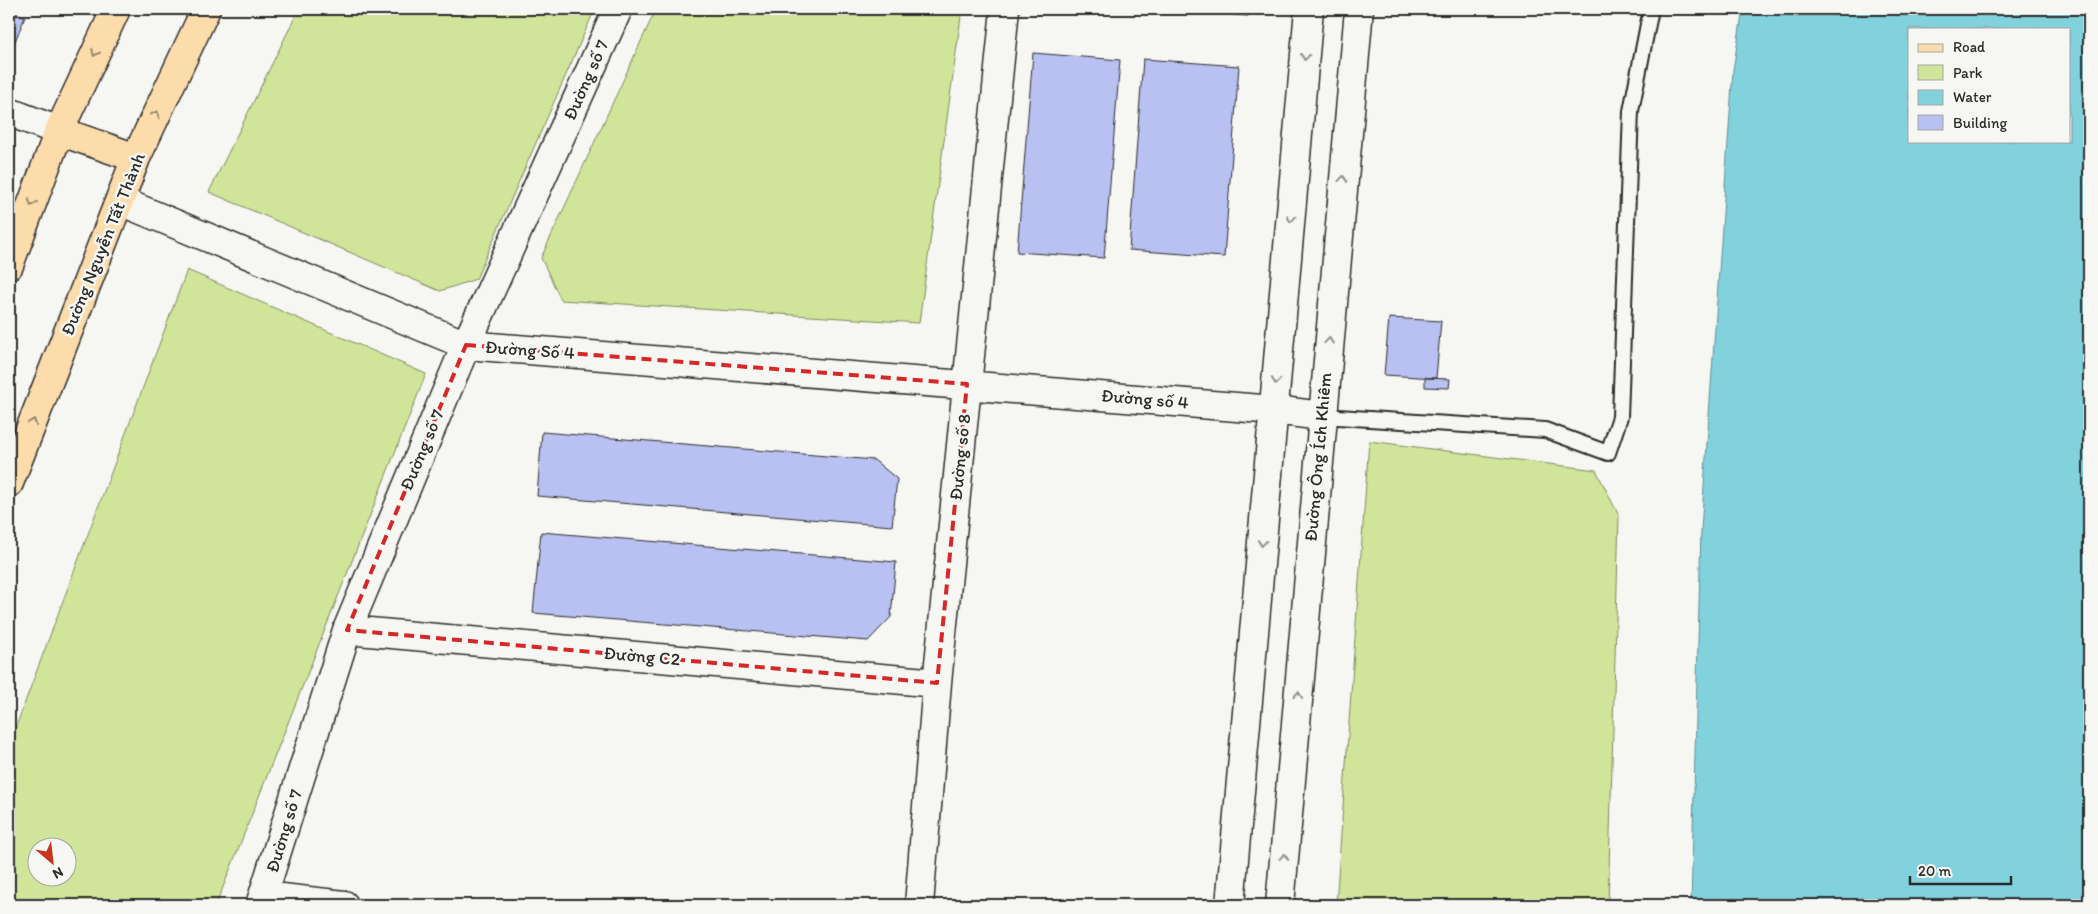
<svg xmlns="http://www.w3.org/2000/svg" width="2098" height="914" font-family="Itim,sans-serif">
<style>
.green{fill:#d0e599;stroke:#7e8862;fill-rule:evenodd}
.water{fill:#82d2de;stroke:#5f8f96;fill-rule:evenodd}
.building{fill:#b8c1f2;stroke:#2b2b2b}
.lines{fill:none;stroke-linecap:round;stroke-linejoin:round}
.service-casing{stroke:#2b2b2b;stroke-width:18}
.minor-casing{stroke:#2b2b2b;stroke-width:31}
.primary-casing{stroke:#2b2b2b;stroke-width:31}
.service{stroke:#f6f6f2;stroke-width:14}
.minor{stroke:#f6f6f2;stroke-width:28}
.primary{stroke:#fddcac;stroke-width:28}
.oneway{stroke:#94846c}
.oneway2{stroke:#90908e}
.marked{fill:none;stroke:#d62828;stroke-width:4;stroke-dasharray:10 6;stroke-linejoin:round}
.labels{text-anchor:middle;dominant-baseline:central;stroke-width:5;stroke-linejoin:round;paint-order:stroke}
.street-label{font-size:18px;fill:#2b2b2b;stroke:#f6f6f2}
</style>
<rect width="100%" height="100%" fill="#f6f6f2"/>
<filter id="ink" filterUnits="userSpaceOnUse"><feTurbulence type="fractalNoise" baseFrequency=".02" numOctaves="2"/><feDisplacementMap in="SourceGraphic" scale="10" xChannelSelector="R" yChannelSelector="G"/><feConvolveMatrix kernelMatrix="1 2 1 2 8 2 1 2 1" color-interpolation-filters="sRGB"/></filter>
<g filter="url(#ink)">
<path class="green" d="M299,9h296l-119,270 -36,12 -231,-99z
M656,9h306l-43,314 -358,-23 -20,-42z
M187,270l239,104 -210,531h-207v-160zM38,846h30v30h-30z
M1369,441l227,29 23,46 -11,389h-272z"/>
<path class="water" d="M1743,9h346v896h-398l10,-375 32,-460zM1909,29h160v112h-160z"/>
<path class="building" d="M1155,9h94l-1,7z
M9,10l16,7 -14,34 -2,-1z
M1033,53l87,7 -16,198 -87,-6z
M1143,59l96,7 -15,191 -95,-7z
M1389,318l52,3 -5,57 -52,-3z
M1425,378l25,1 -1,9 -24,-1z
M542,432l332,28 23,19 -5,47 -355,-30z
M541,532l355,30 -5,55 -23,24 -335,-28z"/>
<g class="lines">
<g class="service-casing">
<path id="service" d="M1322,416l223,14 63,23 12,-36 11,-306 20,-102"/>
</g>
<g class="minor-casing">
<path id="minor" d="M9,112l50,19
M120,201l346,144 808,65 48,6
M347,630l590,53
M264,896l80,9
M260,905l87,-275 119,-285 152,-336
M919,905l18,-222 68,-674
M1230,905l79,-896
M1280,905l79,-896"/>
</g>
<g class="primary-casing">
<path id="primary" d="M59,131l77,27
M9,265l50,-134 57,-122
M9,483l127,-325 70,-149"/>
</g>
<use href="#service" class="service"/>
<use href="#minor" class="minor"/>
<use href="#primary" class="primary"/>
</g>
<defs><path id="oneway-chevron" d="M-2-3.5L2.5 0L-2 3.5" fill="none" stroke-width="1.6" stroke-linecap="round" stroke-linejoin="round" transform="scale(1.25)"/></defs>
<g class="oneway">
<use href="#oneway-chevron" transform="translate(95 53) rotate(115)"/>
<use href="#oneway-chevron" transform="translate(156 114) rotate(-65)"/>
<use href="#oneway-chevron" transform="translate(32 203) rotate(110)"/>
<use href="#oneway-chevron" transform="translate(33 422) rotate(-69)"/>
</g>
<g class="oneway2">
<use href="#oneway-chevron" transform="translate(1305 57) rotate(95)"/>
<use href="#oneway-chevron" transform="translate(1343 179) rotate(-85)"/>
<use href="#oneway-chevron" transform="translate(1291 219) rotate(95)"/>
<use href="#oneway-chevron" transform="translate(1329 341) rotate(-85)"/>
<use href="#oneway-chevron" transform="translate(1276 381) rotate(95)"/>
<use href="#oneway-chevron" transform="translate(1262 543) rotate(95)"/>
<use href="#oneway-chevron" transform="translate(1298 695) rotate(-85)"/>
<use href="#oneway-chevron" transform="translate(1284 857) rotate(-85)"/>
</g>
</g>
<path class="marked" d="M466,345l501,39 -30,299 -590,-53z"/>
<g class="labels">
<g class="street-label">
<text transform="translate(586 80) rotate(-66)">Đường số 7</text>
<text transform="translate(103 244) rotate(-68)">Đường Nguyễn Tất Thành</text>
<text transform="translate(530 350) rotate(4)">Đường Số 4</text>
<text transform="translate(1145 399) rotate(5)">Đường số 4</text>
<text transform="translate(422 450) rotate(-67)">Đường số 7</text>
<text transform="translate(960 457) rotate(-84)">Đường số 8</text>
<text transform="translate(1318 457) rotate(-85)">Đường Ông Ích Khiêm</text>
<text transform="translate(642 656) rotate(5)">Đường C2</text>
<text transform="translate(284 831) rotate(-73)">Đường số 7</text>
</g>
</g>
<rect width="2098" height="914" fill="none" stroke="#f6f6f2" stroke-width="30"/>
<rect x="15" y="15" width="2068" height="884" fill="none" stroke="#2b2b2b" stroke-width="2" filter="url(#ink)"/>
<rect x="1908" y="28" width="162" height="115" fill="#f6f6f2" stroke="#a5a5a2"/>
<rect x="1918" y="44" width="25" height="8" fill="#fddcac" stroke="#a5a5a2"/>
<text x="1953" y="52" font-size="15" fill="#2b2b2b">Road</text>
<rect x="1918" y="65" width="25" height="15" fill="#d0e599" stroke="#a5a5a2"/>
<text x="1953" y="78" font-size="15" fill="#2b2b2b">Park</text>
<rect x="1918" y="90" width="25" height="15" fill="#82d2de" stroke="#a5a5a2"/>
<text x="1953" y="102" font-size="15" fill="#2b2b2b">Water</text>
<rect x="1918" y="115" width="25" height="15" fill="#b8c1f2" stroke="#a5a5a2"/>
<text x="1953" y="128" font-size="15" fill="#2b2b2b">Building</text>
<g transform="translate(52 862) rotate(152)"><circle r="24" fill="#f6f6f2" stroke="#a5a5a2"/>
<path d="M0-4L9 19L0 12L-9 19Z" fill="#c8321e"/>
<text y="-8" font-size="14" font-weight="bold" text-anchor="middle" fill="#2b2b2b">N</text>
</g>
<path d="M1910 876v8h101v-8" fill="none" stroke="#2b2b2b" stroke-width="2.5"/>
<text x="1918" y="876" font-size="15" fill="#2b2b2b" stroke="#f6f6f2" stroke-width="4" paint-order="stroke">20 m</text>
</svg>
